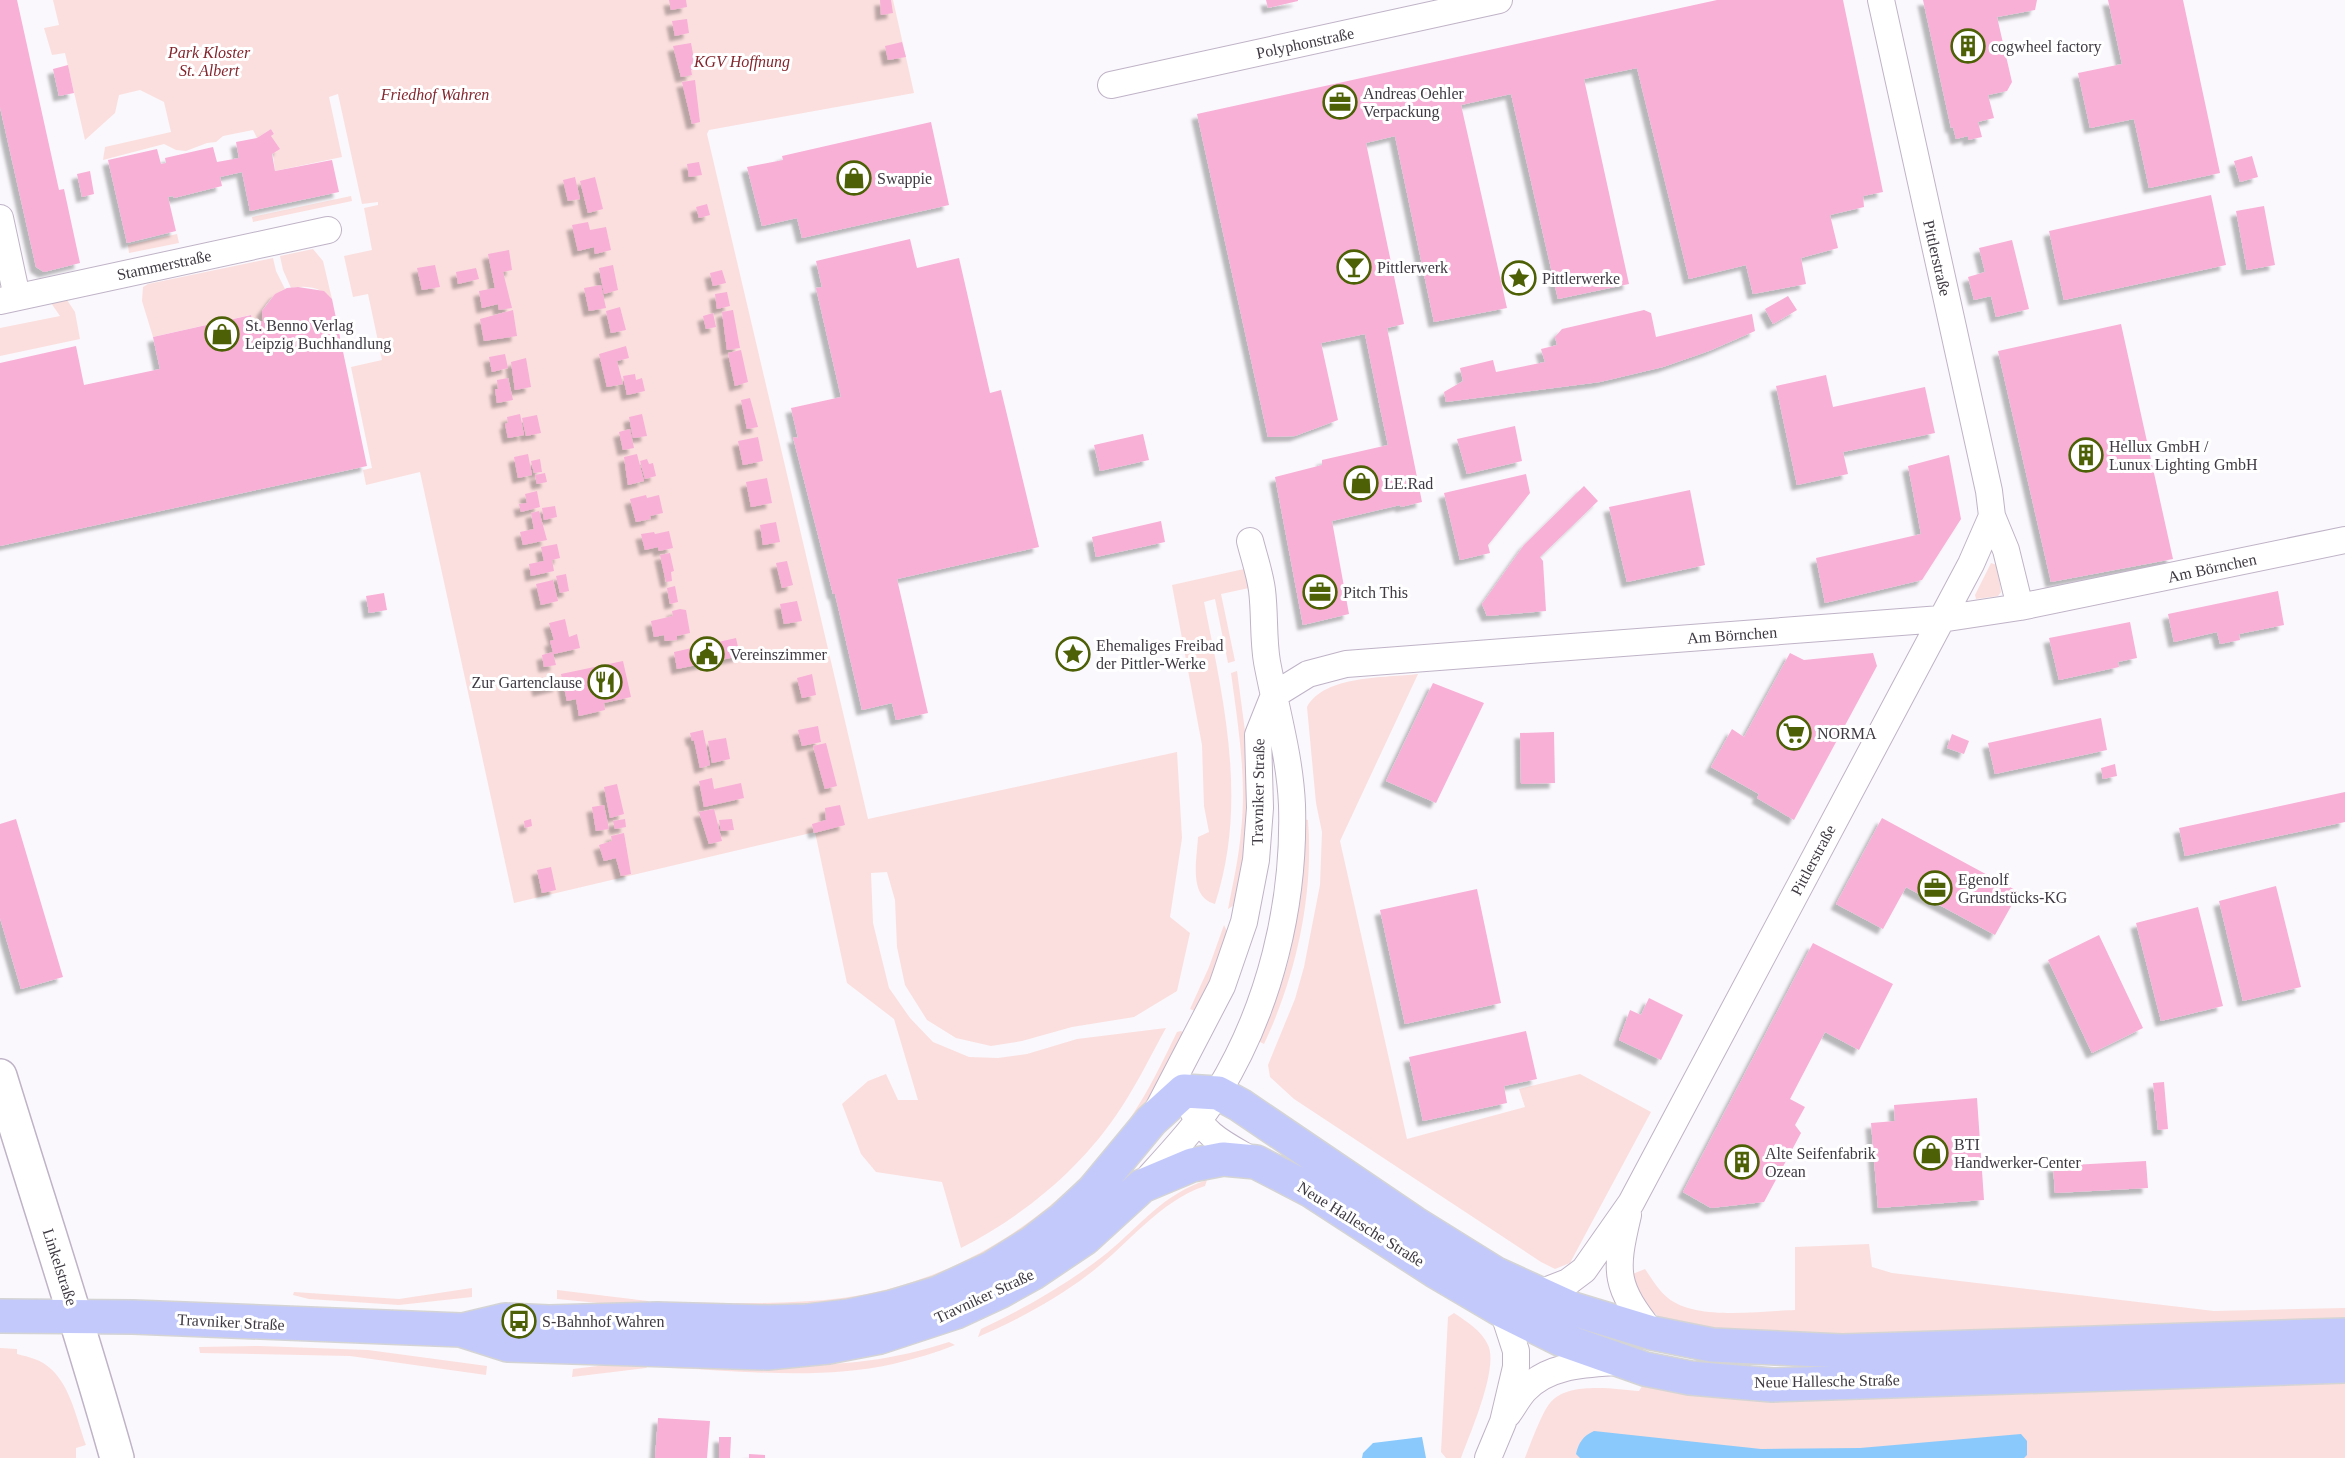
<svg xmlns="http://www.w3.org/2000/svg" width="2345" height="1458" font-family="'Times New Roman',serif">
<style>
.green{fill:#fbdfde}
.water{fill:#8ac9fb}
.building{fill:#f8b0d7;filter:url(#shadow)}
.lines{fill:none;stroke-linecap:round;stroke-linejoin:round}
.street-casing{stroke:#bfb3c7;stroke-width:28}
.secondary-casing{stroke:#bfb3c7;stroke-width:36}
.primary-casing{stroke:#d5d4d5;stroke-width:36}
.street{stroke:#fff;stroke-width:26}
.secondary{stroke:#fff;stroke-width:33}
.primary{stroke:#c3cafb;stroke-width:33}
.labels{text-anchor:middle;dominant-baseline:central;stroke-width:6;stroke-linejoin:round;paint-order:stroke}
.street-label{font-size:16px;fill:#3f3a42;stroke:#fff}
.poi-label{font-size:16px;fill:#3f3a42;stroke:#fff;text-anchor:start}
.park-label{font-size:16px;font-style:italic;fill:#83272f;stroke:#fff}
</style>
<defs>
<filter id="shadow"><feDropShadow dx="-5.5" dy="5.5" stdDeviation="1.5" flood-color="#0004"/></filter>
</defs>
<rect width="100%" height="100%" fill="#faf8fc"/>
<path class="green" d="M53,0h840l21,93 -205,37 -2,4 161,685 309,-67 5,86 -12,79 20,16 -13,58 -43,26 -62,10 -50,14 -31,5 -35,-8 -29,-18 -22,-35 -8,-38 -2,-47 -8,-28 -16,1 2,50 16,65 21,30 23,24 36,15 29,1 29,-4 50,-15 89,-11c-15,27 -28,54 -45,80 -39,60 -96,107 -160,140l-19,-66 -66,-10 -15,-18 -19,-50 26,-23 18,-7 12,26h20l-24,-81 -47,-36 -32,-151 -301,71 -94,-431 -54,13 -3,-15 9,-2 -21,-101 31,-7 -14,-66 -15,3 -9,-41 28,-6 -8,-42 14,-3v-3l-16,2 -24,-110 -9,3 13,60 -67,14 -4,-35 3,-2 -3,-5 -14,9 -4,-8 -30,6 -7,6 -9,1 -21,8 -10,-1 -12,-6 -61,16 2,-13 66,-15 -7,-30 -24,-12 -21,5 -4,18 -30,27 -20,-87 -13,2 -8,-27 15,-3z
M351,196l1,5 -99,21 -1,-5z
M177,234l2,9 -50,10 -1,-8z
M313,249l10,12 9,38c-12,-12 -25,-14 -41,-11l-8,-18 -3,-14z
M273,258l3,13 9,18c-11,5 -17,12 -23,22l1,10 -11,2 -2,-8 -97,22 -11,-36 1,-14 5,-3z
M67,300l8,12 5,27 -80,17v-28l60,-12 -9,-13z
M1991,563l6,2 4,27 -3,4 -22,3 -1,-4z
M1244,569l5,19 -28,6 14,67 -7,2 -13,-64 -11,3c20,100 44,201 11,302 -27,-7 -18,-45 -17,-67l11,-5 -5,-26 -2,-61 -30,-160z
M1237,671l10,75 1,83 -12,75 -8,5c5,-26 11,-52 13,-78 6,-53 -3,-106 -10,-158z
M1418,674l-78,167 67,298 118,-32 -6,-18 61,-15 71,38 -81,151 -15,6 -14,-7 -247,-163 -24,-22 -2,-12 27,-66 9,-32 16,-82 2,-53 -6,-29 -9,-96c17,-32 79,-29 111,-33z
M1304,819l4,1c6,75 -12,156 -44,224l-6,-3c11,-27 24,-54 31,-83 11,-46 13,-92 15,-139z
M1224,925l4,8 -13,36 -20,42 -5,-2 19,-42z
M1181,1031l3,2 -30,59 -18,30 -81,89 -105,64 -106,30 -171,4v-7c57,1 113,3 169,-4 116,-15 224,-85 289,-181 18,-27 32,-56 46,-85z
M1207,1180l-2,6c-46,15 -78,60 -116,88 -34,26 -72,46 -111,63l3,-8c44,-21 87,-45 126,-76 34,-28 56,-59 100,-73z
M1869,1244l3,23 20,6 322,38 131,-3v15l-507,16 -126,-7 -52,-14 -11,-10 -12,-15 -7,-18 15,-6c7,10 14,22 23,29 28,23 92,13 127,12v-63z
M472,1288v9l-73,8 -90,-6 -16,-4 1,-3 105,7z
M557,1290l91,11 3,7 -94,-9z
M1454,1313c12,8 28,18 34,32 11,23 -18,88 -27,113h-15l-5,-6 7,-135z
M949,1342l6,3c-20,8 -41,14 -62,19 -72,16 -149,7 -222,4v-7c100,4 181,13 278,-19z
M260,1346l108,4 119,16 -1,9 -136,-19 -150,-3 -1,-6z
M0,1348l17,1v5c12,3 25,6 34,15 20,18 26,52 35,76l-10,3v10h-76z
M630,1362l19,3 -3,3 -74,9 1,-8z
M2345,1379v79h-820c5,-13 17,-46 25,-55 17,-22 65,-14 89,-12l5,-8z"/>
<path class="water" d="M1594,1431l167,18 99,-1 161,-14 6,7v14l-3,3h-444l-4,-4c3,-12 7,-18 18,-23z
M1422,1437l4,21h-64l1,-5 10,-10z"/>
<path class="building" d="M0,0h17l42,190 5,-1 16,74 -36,9 -8,-5 -36,-160z
M669,0h17l1,7 -16,3z
M880,0h11l2,13 -12,2z
M1266,0h32v1l-30,7z
M1717,0h126l40,192 -20,4 1,11 -34,8 8,33 -37,10 5,26 -53,10 -7,-29 -57,14 -52,-211 -53,11 45,205 -71,15 -47,-205 -50,11 46,203 -73,14 -39,-186 -29,7 38,181 -17,4 35,174 -21,5 -1,-2 -68,16 17,93 -46,11 -28,-148 47,-12v-5l66,-15 -8,-37 -15,-74 -44,9 17,77 -43,16 -27,1 -71,-323z
M1923,0h114l-2,10 -38,7 15,65 -5,9 -19,4 6,23 -16,4 4,15 -14,3v-4l-12,3 -3,-12 -2,1z
M2108,0h75l37,173 -71,15 -15,-69 -44,9 -12,-55 44,-9z
M687,19l2,14 -14,3 -3,-15z
M902,42l4,15 -18,3 -3,-14z
M691,43l5,27h-5l1,5 -11,2 -8,-31z
M68,65l6,28 -15,3 -6,-27z
M695,80l5,42 -8,2 -10,-42z
M931,122l18,83 -147,33 -5,-20 -35,8 -15,-59 36,-7 -1,-4z
M271,129l3,5 -3,2 9,13 -8,5 3,17 57,-11 7,32 -89,19 -8,-39 -22,5 2,9 -48,12 -1,-2 -5,1 8,34 -49,12 -19,-83 49,-11 4,15 5,-1 -1,-5 48,-11 4,15 22,-4 -3,-16 21,-4z
M2252,156l6,21 -18,5 -6,-21z
M699,162l3,13 -13,2 -2,-13z
M90,171l4,23 -12,3 -5,-23z
M575,177l5,22 -12,2 -5,-21z
M595,177l8,32 -15,4 -8,-32z
M2211,195l15,70 -162,35 -15,-69z
M707,204l3,11 -11,3 -3,-11z
M2264,206l11,59 -28,5 -11,-59z
M588,222l2,8 16,-3 5,23 -16,4 -1,-7 -16,4 -6,-26z
M910,239l7,29 42,-10 31,135 11,-3 38,157 -142,32 31,134 -32,7 -4,-17 -30,7 -27,-116h-2l-40,-157 5,1 -7,-30 50,-11 -25,-109 6,-1 -6,-26z
M2012,240l17,69 -33,8 -5,-21 -17,4 -6,-23 17,-5 -6,-24z
M509,250l3,20 -9,2 9,36 -13,2 -1,-6 -16,4 -3,-17 16,-3 -7,-34z
M435,265l5,22 -18,3 -5,-22z
M613,265l5,25 -14,4 -5,-26z
M476,268l3,11 -21,5 -2,-12z
M722,270l4,13 -13,3 -3,-13z
M601,285l5,23 -17,3 -5,-23z
M298,287l26,4 8,8 35,167 -367,80v-183l76,-17 8,39 76,-16 -7,-32 98,-22 1,8 11,-2 -1,-10 13,-17 12,-6z
M727,292l3,14 -13,3 -2,-15z
M1788,296l9,14 -24,14 -8,-15z
M620,307l6,23 -15,3 -5,-22z
M513,310l4,26 -33,5 -4,-22z
M733,310l7,38 -13,2 -5,-38z
M1644,310l7,3 5,24 96,-23 3,17 -46,20 -46,16 -63,15 -154,20 -2,-10 19,-11 -3,-13 33,-8 3,12 49,-10 -4,-13 16,-4 -2,-8 7,-8z
M713,313l3,14 -10,2 -3,-13z
M2121,324l52,235 -122,23 -53,-231z
M626,346l3,12 -12,3 6,23 -16,3 -8,-33z
M741,350l7,32 -13,4 -7,-33z
M505,354l3,14 -16,4 -3,-15z
M526,358l5,29 -16,3 -4,-28z
M635,374l1,6 6,-2 3,13 -18,4 -4,-19z
M1826,375l7,32 92,-20 10,46 -92,19 5,22 -51,11 -21,-99z
M508,378l5,22 -16,3 -2,-14h3l-1,-9z
M750,398l8,29 -11,2 -6,-29z
M520,414l4,21 -16,3 -3,-14 3,-1 -1,-6z
M642,414l5,22 -14,2 -4,-21z
M537,415l4,18 -15,3 -4,-18z
M1515,426l7,35 -55,13 -10,-35z
M630,429l4,19 -11,2 -4,-18z
M1143,434l6,26 -49,11 -6,-26z
M758,437l5,24 -20,4 -5,-24z
M528,454l4,21 -14,3 -4,-21z
M637,454l7,27 -16,4 -4,-28z
M1949,455l12,64 -39,61 -97,23 -9,-45 105,-24 -13,-68z
M540,459l2,13 -8,1 -3,-12z
M647,459l2,5 4,-1 3,13 -11,3 -5,-18z
M545,473l2,9 -10,2 -2,-9z
M1526,474l4,19 -42,52 2,8 -30,7 -16,-67z
M767,478l5,25 -21,4 -5,-25z
M1584,486l14,15 -58,56 3,4 3,50 -59,5 -5,-12 42,-59z
M1690,490l15,75 -78,17 -18,-75z
M537,491l3,16 -19,5 -2,-8 8,-1 -2,-9z
M646,495l1,3 12,-3 4,18 -13,3 1,3 -15,3 -6,-23z
M555,506l2,11 -13,3 -2,-12z
M539,511l8,29 -24,5 -3,-13 14,-3 -3,-16z
M1161,521l4,21 -69,15 -4,-20z
M776,522l4,20 -17,3 -3,-20z
M669,531l4,17 -14,3 -1,-4 -13,3 -4,-16 13,-2 1,2z
M557,544l3,14 -8,2 2,11 -23,5 -2,-12 15,-3 -3,-14z
M670,553l4,18 -3,1 1,9 -6,1 -6,-27z
M787,561l6,24 -11,3 -6,-25z
M566,574l3,17 -9,2 -4,-17z
M553,580l5,21 -17,4 -5,-21z
M675,586l3,16 -8,2 -3,-16z
M2278,591l6,34 -45,9 1,6 -20,4 -3,-12 -43,10 -6,-28z
M384,593l3,17 -18,3 -3,-17z
M797,601l5,20 -18,3 -4,-20z
M680,609l6,1 4,23 -13,3v4l-12,1 -1,-6 -10,2 -3,-16 22,-5 -1,-5z
M565,619l4,18 8,-3 3,14 -26,6 -1,-1 3,12 -12,2 -2,-12 11,-3 -3,-11 4,-1 -5,-17z
M2130,622l7,36 -19,4 1,5 -60,13 -10,-42z
M736,638l4,18 -63,13 -3,-17z
M1790,653l14,7 69,-7 4,13 -83,154 -37,-22 2,-4 -48,-27 21,-38 12,8z
M623,661l8,36 -27,6 1,7 -26,6 -3,-17 -9,2 -6,-27z
M812,674l4,21 -14,3 -5,-20z
M556,677l3,9 -21,5 -2,-10z
M1433,683l51,20 -48,100 -50,-22z
M2101,718l6,32 -112,24 -7,-31z
M818,726l3,16 -19,4 -4,-16z
M703,730l7,35 -10,3 -6,-28 -2,1 -2,-8z
M1554,732l1,51 -34,1 -1,-51z
M1952,734l17,7 -5,13 -17,-6z
M726,738l4,21 -18,4 -4,-22z
M826,743l11,43 -12,3 -12,-43z
M2115,764l2,12 -14,3 -2,-11z
M712,778l2,11 27,-6 3,15 -40,9 -5,-26z
M617,784l7,30 -14,4 -6,-31z
M2345,792v30l-160,34 -6,-28z
M604,805l5,24 -13,2 -4,-24z
M840,805l5,20 -31,8 -2,-9 14,-4 -1,-12z
M714,809l8,32 -13,3 -10,-32z
M1882,818l137,74 -24,43 -89,-48 -23,42 -47,-25z
M16,819l47,158 -42,12 -21,-71v-94z
M531,819l1,7 -7,2 -1,-7z
M625,819l1,8 -11,2 -2,-8z
M732,819l2,11 -13,1 -2,-11z
M624,833l7,41 -10,2 -5,-18 -12,3 -5,-16 13,-4 -1,-5z
M551,867l5,23 -14,3 -5,-23z
M2276,886l25,101 -58,14 -24,-100z
M1477,889l24,114 -96,21 -25,-114z
M2198,907l25,99 -62,15 -25,-98z
M2099,935l44,93 -51,25 -44,-93z
M1813,943l80,41 -34,66 -34,-18 -35,67 15,8 -10,18 6,8 -37,69 -53,6 -28,-16z
M1649,998l34,17 -22,45 -42,-20 11,-30 11,5z
M1526,1031l11,48 -33,7 3,17 -84,18 -14,-64z
M2164,1082l4,47 -10,1 -5,-47z
M1977,1098l7,102 -106,8 -7,-85 24,-2 -1,-16z
M2146,1161l2,27 -93,5 -2,-27z
M658,1418l52,3 -3,37h-52z
M719,1437h12l-1,21h-11z
M749,1454l16,1v3h-16z"/>
<g class="lines">
<g class="street-casing">
<path id="street" d="M1111,85l388,-85
M0,218l17,79
M0,301l328,-71
M1992,516l14,34 14,57
M1274,695l34,-21 38,-10 595,-45 79,-12 325,-67
M1190,1105c12,29 34,39 60,54
M1158,1109l64,-123 22,-64 12,-62 4,-52 -2,-73 16,-40
M1144,1183c26,-29 54,-58 74,-91 52,-85 77,-188 74,-287 -2,-48 -16,-95 -25,-143 -4,-23 -2,-48 -5,-72 -2,-16 -8,-33 -12,-49
M1628,1215c-14,59 -13,71 24,118
M1537,1294l31,-12 16,-12 47,-67 340,-639 21,-48 -3,-25 -108,-491
M1508,1414c5,-7 10,-16 16,-23 23,-26 61,-27 93,-29
M1488,1458l15,-36 13,-55v-16l-13,-40"/>
</g>
<g class="secondary-casing">
<path id="secondary" d="M0,1076c39,127 81,254 117,382"/>
</g>
<g class="primary-casing">
<path id="primary" d="M0,1316l133,1 328,13 47,15 259,8 61,-6 52,-10 76,-25 43,-20 34,-19 52,-35 57,-52 50,-21 31,-6 33,3 54,28 125,81 68,40 57,28 85,30 45,9 82,7 573,-19
M463,1330l42,-10 44,2 108,-3 111,3 39,-1 42,-5 43,-9 46,-14 54,-25 40,-25 31,-24 30,-28 58,-70 33,-30 34,2 22,12 174,118 82,51 77,35 79,24 60,12 130,6 503,-16"/>
</g>
<use href="#street" class="street"/>
<use href="#secondary" class="secondary"/>
<use href="#primary" class="primary"/>
</g>
<defs>
<g id="building-ring" transform="scale(1.725)"><circle r="9.5" fill="#fff" stroke="#4d6006" stroke-width="1.5"/><path d="M-4-6H4V6H1V3H-1V6H-4ZM-2.5-4.3h1.7v1.8h-1.7ZM.8-4.3h1.7v1.8H.8ZM-2.5-1h1.7V.8h-1.7ZM.8-1h1.7V.8H.8Z" fill="#4d6006"/></g>
<g id="office-ring" transform="scale(1.725)"><circle r="9.5" fill="#fff" stroke="#4d6006" stroke-width="1.5"/><path d="M-6-3h4V-5.5h4V-3h4V5H-6ZM-1-4.5V-3h2v-1.5ZM-6 0V1H6V0Z" fill="#4d6006"/></g>
<g id="shop-ring" transform="scale(1.725)"><circle r="9.5" fill="#fff" stroke="#4d6006" stroke-width="1.5"/><path d="M-5-2.5h2.3a2.7 3.5 0 0 1 5.4 0H5L5.5 6h-11ZM-1.5-2.5h3a1.5 2.3 0 0 0-3 0Z" fill="#4d6006"/></g>
<g id="bar-ring" transform="scale(1.725)"><circle r="9.5" fill="#fff" stroke="#4d6006" stroke-width="1.5"/><path d="M-6-5H6L.8 .8V4.5H3.5V6h-7V4.5H-.8V.8Z" fill="#4d6006"/></g>
<g id="sight-ring" transform="scale(1.725)"><circle r="9.5" fill="#fff" stroke="#4d6006" stroke-width="1.5"/><path d="M0-6L1.8-2.2L6-1.7L2.9 1.2L3.7 5.4L0 3.3L-3.7 5.4L-2.9 1.2L-6-1.7L-1.8-2.2Z" fill="#4d6006"/></g>
<g id="civic-ring" transform="scale(1.725)"><circle r="9.5" fill="#fff" stroke="#4d6006" stroke-width="1.5"/><path d="M-.6-6.5H3V-4.5H.6V-3L4-1V1h2V6H-6V1h2V-1L-.6-3ZM-1.2 2.5V6h2.4V2.5Z" fill="#4d6006"/></g>
<g id="restaurant-ring" transform="scale(1.725)"><circle r="9.5" fill="#fff" stroke="#4d6006" stroke-width="1.5"/><path d="M-5-6h1v4h1v-4h1v4h1v-4h1v5L-1.5 .5V6h-2V.5L-5-1ZM5-6V6H3V1.5H1.5Q1.5-4 5-6Z" fill="#4d6006"/></g>
<g id="supermarket-ring" transform="scale(1.725)"><circle r="9.5" fill="#fff" stroke="#4d6006" stroke-width="1.5"/><path d="M-6-5.5h2.5l.6 2H6L4.5 2H-2.5L-4.4-4H-6ZM-1.5 3.2a1.3 1.3 0 1 0 .1 0ZM3 3.2a1.3 1.3 0 1 0 .1 0Z" fill="#4d6006"/></g>
<g id="bus-ring" transform="scale(1.725)"><circle r="9.5" fill="#fff" stroke="#4d6006" stroke-width="1.5"/><path d="M-5-6H5V4H4V6H2V4H-2V6H-4V4H-5ZM-3.5-4V0h7V-4ZM-3.5 1.2v1.5H-2V1.2ZM2 1.2v1.5H3.5V1.2Z" fill="#4d6006"/></g>
</defs>
<g fill-rule="evenodd">
<use href="#building-ring" x="1968" y="46"/>
<use href="#office-ring" x="1340" y="102"/>
<use href="#shop-ring" x="854" y="178"/>
<use href="#bar-ring" x="1354" y="267"/>
<use href="#sight-ring" x="1519" y="278"/>
<use href="#shop-ring" x="222" y="334"/>
<use href="#building-ring" x="2086" y="455"/>
<use href="#shop-ring" x="1361" y="483"/>
<use href="#office-ring" x="1320" y="592"/>
<use href="#civic-ring" x="707" y="654"/>
<use href="#sight-ring" x="1073" y="654"/>
<use href="#restaurant-ring" x="605" y="682"/>
<use href="#supermarket-ring" x="1794" y="733"/>
<use href="#office-ring" x="1935" y="888"/>
<use href="#shop-ring" x="1931" y="1153"/>
<use href="#building-ring" x="1742" y="1162"/>
<use href="#bus-ring" x="519" y="1321"/>
</g>
<g class="labels">
<g class="street-label">
<text transform="translate(1305 43) rotate(-12)">Polyphonstraße</text>
<text transform="translate(1937 258) rotate(77)">Pittlerstraße</text>
<text transform="translate(164 265) rotate(-12)">Stammerstraße</text>
<text transform="translate(2212 568) rotate(-12)">Am Börnchen</text>
<text transform="translate(1732 635) rotate(-4)">Am Börnchen</text>
<text transform="translate(1258 792) rotate(-89)">Travniker Straße</text>
<text transform="translate(1813 860) rotate(-62)">Pittlerstraße</text>
<text transform="translate(1361 1224) rotate(32)">Neue Hallesche Straße</text>
<text transform="translate(60 1267) rotate(72)">Linkelstraße</text>
<text transform="translate(984 1296) rotate(-25)">Travniker Straße</text>
<text transform="translate(231 1322) rotate(3)">Travniker Straße</text>
<text transform="translate(1827 1381) rotate(-1)">Neue Hallesche Straße</text>
</g>
<g class="poi-label">
<text x="1991" y="46">cogwheel factory</text>
<text x="1363" y="93">Andreas Oehler<tspan x="1363" dy="18">Verpackung</tspan></text>
<text x="877" y="178">Swappie</text>
<text x="1377" y="267">Pittlerwerk</text>
<text x="1542" y="278">Pittlerwerke</text>
<text x="245" y="325">St. Benno Verlag<tspan x="245" dy="18">Leipzig Buchhandlung</tspan></text>
<text x="2109" y="446">Hellux GmbH /<tspan x="2109" dy="18">Lunux Lighting GmbH</tspan></text>
<text x="1384" y="483">LE.Rad</text>
<text x="1343" y="592">Pitch This</text>
<text x="1096" y="645">Ehemaliges Freibad<tspan x="1096" dy="18">der Pittler-Werke</tspan></text>
<text x="730" y="654">Vereinszimmer</text>
<text x="582" y="682" text-anchor="end">Zur Gartenclause</text>
<text x="1817" y="733">NORMA</text>
<text x="1958" y="879">Egenolf<tspan x="1958" dy="18">Grundstücks-KG</tspan></text>
<text x="1954" y="1144">BTI<tspan x="1954" dy="18">Handwerker-Center</tspan></text>
<text x="1765" y="1153">Alte Seifenfabrik<tspan x="1765" dy="18">Ozean</tspan></text>
<text x="542" y="1321">S-Bahnhof Wahren</text>
</g>
<g class="park-label">
<text x="209" y="52">Park Kloster<tspan x="209" dy="18">St. Albert</tspan></text>
<text x="742" y="61">KGV Hoffnung</text>
<text x="435" y="94">Friedhof Wahren</text>
</g>
</g>
</svg>
